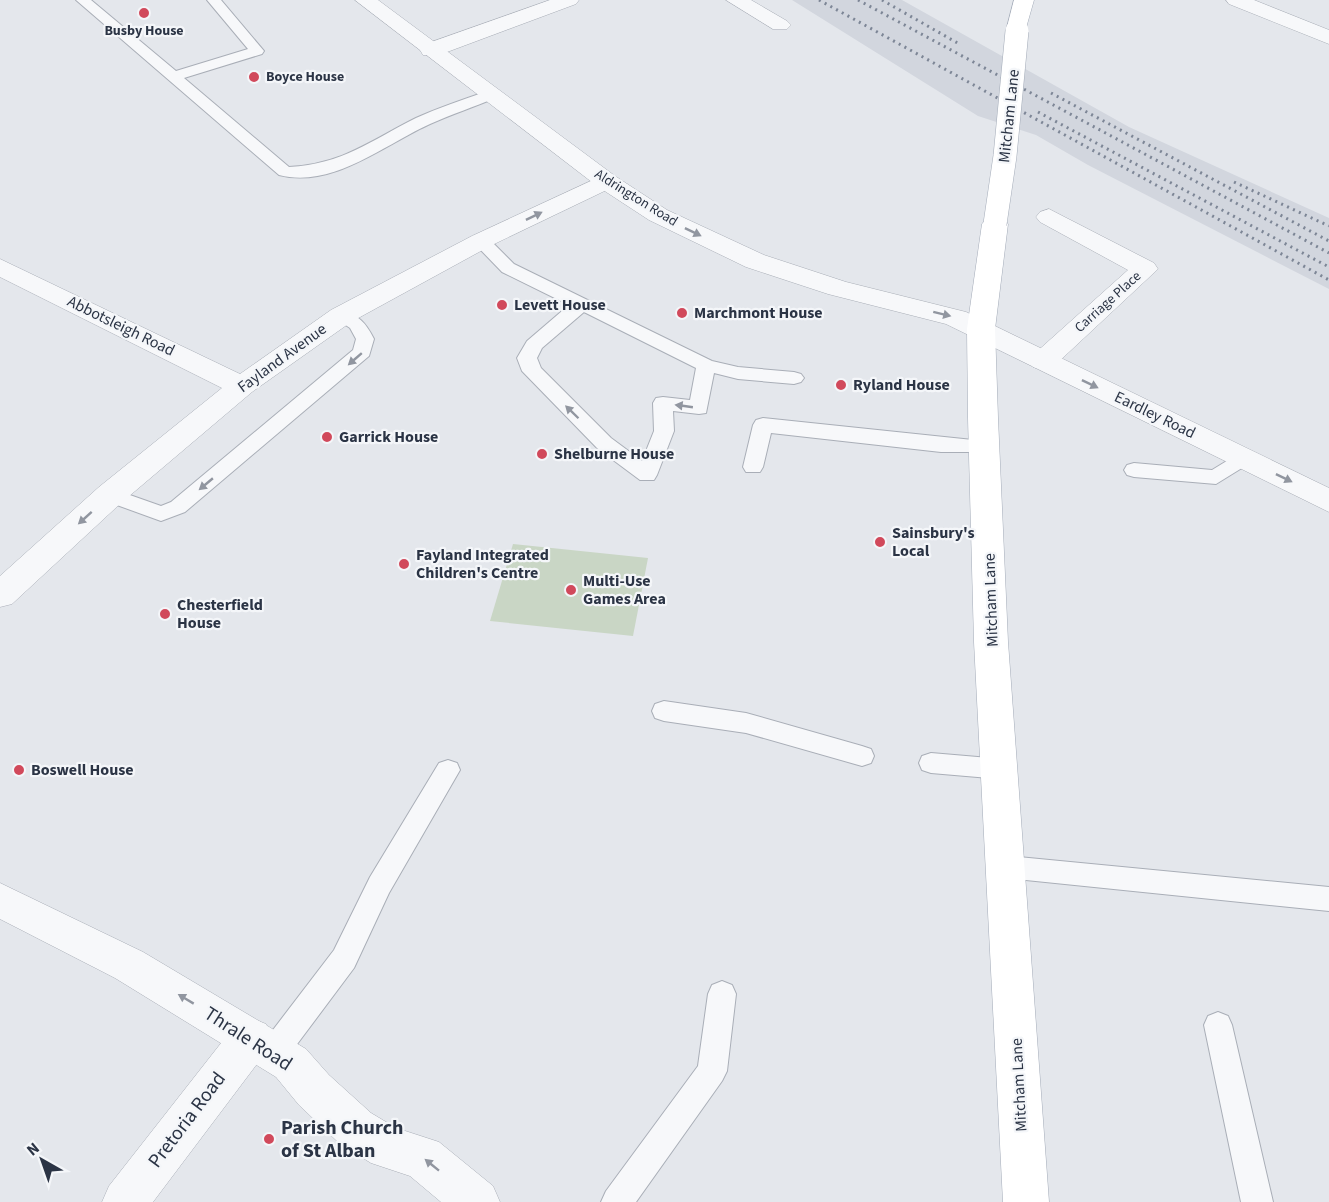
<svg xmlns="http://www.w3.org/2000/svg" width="1329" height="1202" font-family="'Source Sans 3',sans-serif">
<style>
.built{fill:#d2d6de}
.green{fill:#c9d6c5}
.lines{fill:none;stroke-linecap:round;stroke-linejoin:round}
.service-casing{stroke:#a9aeb7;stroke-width:2}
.minor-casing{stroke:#a9aeb7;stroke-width:1}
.tertiary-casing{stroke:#a9aeb7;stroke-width:1}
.primary-casing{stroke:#a3abb8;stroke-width:1}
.service{fill:#f7f8fa;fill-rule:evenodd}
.minor{fill:#f7f8fa;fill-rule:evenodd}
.tertiary{fill:#f7f8fa;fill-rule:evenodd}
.primary{fill:#fff;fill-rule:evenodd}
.rail{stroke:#7d8696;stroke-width:3;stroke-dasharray:2 4.5;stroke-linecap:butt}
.primary-bridge-casing{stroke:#a3abb8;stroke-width:24;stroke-linecap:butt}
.primary-bridge{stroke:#fff;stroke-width:23}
.oneway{fill:#9196a0}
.poi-dot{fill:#d1495b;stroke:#f4f6f9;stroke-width:2}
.labels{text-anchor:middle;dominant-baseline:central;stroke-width:4.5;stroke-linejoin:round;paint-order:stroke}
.far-poi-label{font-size:14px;font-weight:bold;fill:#2b3445;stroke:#f4f6f9}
.far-street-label{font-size:14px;fill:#2b3445;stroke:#f4f6f9}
.street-label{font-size:16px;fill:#2b3445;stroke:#f4f6f9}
.poi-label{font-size:16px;font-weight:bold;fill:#2b3445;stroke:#f4f6f9;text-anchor:start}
.near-street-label{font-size:20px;fill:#2b3445;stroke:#f4f6f9}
.near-poi-label{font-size:20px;font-weight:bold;fill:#2b3445;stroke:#f4f6f9;text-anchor:start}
</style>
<rect width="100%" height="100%" fill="#e4e7ec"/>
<path class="built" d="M792,0h110l227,127 200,91v71l-241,-124 -52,-30 -58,-19z"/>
<path class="green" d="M513,544l135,14 -15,78 -143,-15z"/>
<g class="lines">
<g class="service-casing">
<path id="service" d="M76,0h15l85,71 72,-22 -41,-49h14l43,51 -2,3 -78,24 105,89c54,-3 81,-26 127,-49 22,-10 46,-18 69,-26h10l3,3 -3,3c-21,9 -43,16 -65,26 -45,20 -97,65 -151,51z
M481,236l6,1 27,27 198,97 26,6 56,5 7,2 3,4 -3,4 -7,2 -56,-5 -24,-6 -8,40 -7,1 -26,-3 1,20 -17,44 -3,5h-14l-43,-32 -75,-77 -5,-13 10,-17 42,-36 -67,-33 -30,-31zM584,312l112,56 -6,32 -27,-3 -7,1 -3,5 1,28 -12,30 -31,-23 -70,-70 -4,-10 5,-10z
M341,310c18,5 25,13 33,29l-5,17 -184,156 -24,9 -58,-21 -3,-5 3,-5 7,-2 51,18 10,-4 182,-152 3,-11 -6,-11 -18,-12z
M763,418l229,24 3,5 -3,5h-51l-170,-19 -8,34 -3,5h-14l-3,-5 10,-42 3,-5z
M1243,451l7,2 3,5 -3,5 -34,21 -82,-7 -7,-2 -3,-5 3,-5 7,-2 78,7z
M664,701l82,12 116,33 9,3 3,7 -3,7 -9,3 -116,-33 -82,-12 -9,-3 -3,-7 3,-7z
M931,753l70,6 9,3 3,7 -3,7 -9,3 -70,-6 -9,-3 -3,-7 3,-7z
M448,760l9,3 3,7 -71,123 -35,75 -71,95 -10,4 -10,-4 -4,-10 4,-10 71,-93 36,-73 69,-114z
M1007,856l322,31v24l-322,-33 -9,-3 -4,-8 4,-8z
M722,981l10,4 4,9 -9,77 -5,10 -86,121h-35l5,-11 92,-125 10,-72 4,-9z
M1218,1012l10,4 4,9 41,177h-32l-37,-177 4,-9z"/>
</g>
<g class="minor-casing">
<path id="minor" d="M550,0h29l-3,4 -137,51h-16l-3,-5 3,-5z
M726,0h25l36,21 4,4 -4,4h-14z
M1226,0h28l75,30v14l-100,-40z
M606,174l9,2 3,5 -3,5 -125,60 -139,76 -99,70 -131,111 -109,101 -12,3v-31l99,-89 123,-99 -222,-111v-18l240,115 91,-64 141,-74z
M1049,209l105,54 4,6 -105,98 -10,3 -10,-3 -4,-6 4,-6 95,-85 -88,-48 -4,-5 4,-5z
M251,1018l15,6 6,14 -6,14 -113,150h-51l7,-16 127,-162z"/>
</g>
<g class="tertiary-casing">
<path id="tertiary" d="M355,0h23l237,176 52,34 97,45 82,27 120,30 363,176v24l-383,-188 -118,-30 -82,-27 -97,-47 -52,-34z
M0,883l143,69 163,97 23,26 42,38 25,15 43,14 54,44 7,16h-59l-31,-26 -39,-13 -32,-20 -40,-38 -23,-28 -161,-99 -115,-59z"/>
</g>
<g class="primary-casing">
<path id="primary" d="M1014,0h20l-10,35h-14l-4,-4z
M995,216l9,3 4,5 -13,105 3,89 10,224 41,560h-46l-29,-560 -6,-224 -1,-89 15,-105 4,-5z"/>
</g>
<use href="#service" class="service"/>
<use href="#minor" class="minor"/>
<use href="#tertiary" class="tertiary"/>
<use href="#primary" class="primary"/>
<path class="rail" d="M819,0l510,280
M858,0l471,253
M882,0l79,45
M1051,93l278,148
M1038,112l291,155
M1234,182l95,44"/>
<g class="primary-bridge-casing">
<path id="primary-bridge" d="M995,224l10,-68 12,-125"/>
</g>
<use href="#primary-bridge" class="primary-bridge"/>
</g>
<defs><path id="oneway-solid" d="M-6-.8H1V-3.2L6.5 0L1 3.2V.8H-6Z" transform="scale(1.5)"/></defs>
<g class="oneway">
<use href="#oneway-solid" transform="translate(534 216) rotate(-26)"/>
<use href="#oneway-solid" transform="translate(693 232) rotate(26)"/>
<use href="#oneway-solid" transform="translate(942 314) rotate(14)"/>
<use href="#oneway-solid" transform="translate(355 359) rotate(139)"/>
<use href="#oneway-solid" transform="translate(1090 384) rotate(26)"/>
<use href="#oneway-solid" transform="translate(684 406) rotate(-172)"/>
<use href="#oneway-solid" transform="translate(572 412) rotate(-136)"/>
<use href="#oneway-solid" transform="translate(1284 478) rotate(26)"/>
<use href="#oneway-solid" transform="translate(206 484) rotate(140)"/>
<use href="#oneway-solid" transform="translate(85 518) rotate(138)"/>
<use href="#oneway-solid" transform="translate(186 999) rotate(-149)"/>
<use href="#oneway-solid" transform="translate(432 1165) rotate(-141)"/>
</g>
<g class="poi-dot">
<circle cx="144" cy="13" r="6"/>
<circle cx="254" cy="77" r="6"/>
<circle cx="502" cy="305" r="6"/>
<circle cx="682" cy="313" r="6"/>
<circle cx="841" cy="385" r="6"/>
<circle cx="327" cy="437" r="6"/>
<circle cx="542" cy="454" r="6"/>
<circle cx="880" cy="542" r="6"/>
<circle cx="404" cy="564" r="6"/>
<circle cx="571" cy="590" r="6"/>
<circle cx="165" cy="614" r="6"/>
<circle cx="19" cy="770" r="6"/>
<circle cx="269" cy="1139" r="6"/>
</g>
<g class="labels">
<g class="far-poi-label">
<text x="144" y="31">Busby House</text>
<text x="266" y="77" text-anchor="start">Boyce House</text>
</g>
<g class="far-street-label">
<text transform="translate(636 198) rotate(32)">Aldrington Road</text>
<text transform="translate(1108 302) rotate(-42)">Carriage Place</text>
</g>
<g class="street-label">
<text transform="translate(1009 116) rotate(-84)">Mitcham Lane</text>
<text transform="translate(121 326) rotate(26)">Abbotsleigh Road</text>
<text transform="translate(282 358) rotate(-36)">Fayland Avenue</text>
<text transform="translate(1155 415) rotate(26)">Eardley Road</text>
<text transform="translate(991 600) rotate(-92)">Mitcham Lane</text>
<text transform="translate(1019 1085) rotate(-93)">Mitcham Lane</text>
</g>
<g class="poi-label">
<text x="514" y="305">Levett House</text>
<text x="694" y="313">Marchmont House</text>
<text x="853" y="385">Ryland House</text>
<text x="339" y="437">Garrick House</text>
<text x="554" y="454">Shelburne House</text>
<text x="892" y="533">Sainsbury's<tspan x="892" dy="18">Local</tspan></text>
<text x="416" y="555">Fayland Integrated<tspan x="416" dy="18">Children's Centre</tspan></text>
<text x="583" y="581">Multi-Use<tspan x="583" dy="18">Games Area</tspan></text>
<text x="177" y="605">Chesterfield<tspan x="177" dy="18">House</tspan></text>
<text x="31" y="770">Boswell House</text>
</g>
<g class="near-street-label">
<text transform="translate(248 1039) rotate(33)">Thrale Road</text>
<text transform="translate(187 1120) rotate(-53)">Pretoria Road</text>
</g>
<g class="near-poi-label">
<text x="281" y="1128">Parish Church<tspan x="281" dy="23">of St Alban</tspan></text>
</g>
</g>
<g transform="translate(42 1160) rotate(320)" stroke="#f4f6f9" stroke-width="4.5" paint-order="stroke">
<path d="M0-4.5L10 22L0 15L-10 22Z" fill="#2b3445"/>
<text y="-9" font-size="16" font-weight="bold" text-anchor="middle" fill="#2b3445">N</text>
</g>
</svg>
